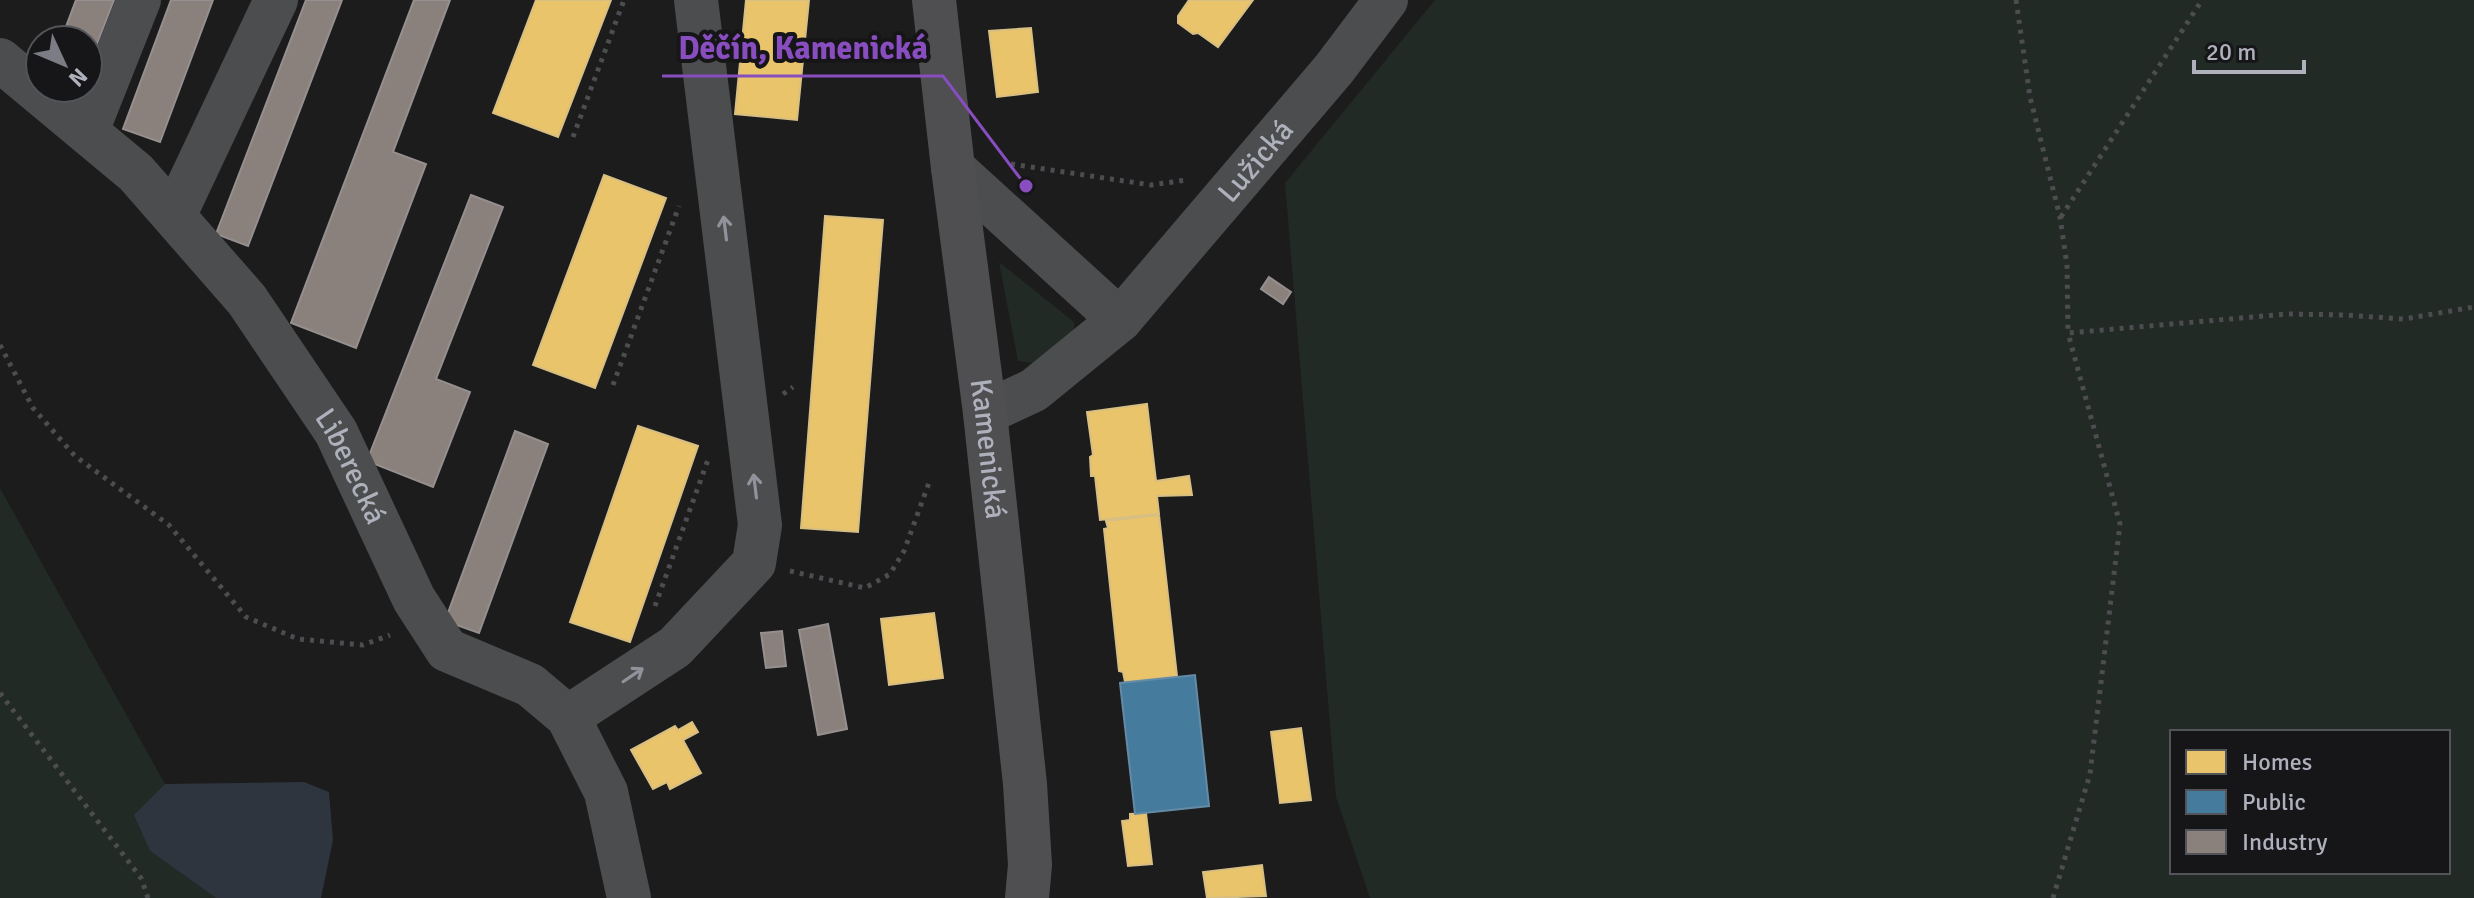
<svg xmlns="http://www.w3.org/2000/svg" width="2474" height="898" font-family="Signika,sans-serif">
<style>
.green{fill:#212a24;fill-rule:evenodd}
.water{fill:#2e353f}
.homes{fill:#e9c46a;stroke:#d7be83;stroke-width:2}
.public{fill:#457b9d;stroke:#648ba6;stroke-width:2}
.industry{fill:#8a817c;stroke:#958f8f;stroke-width:2}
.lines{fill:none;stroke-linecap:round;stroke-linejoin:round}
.path{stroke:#4d4d51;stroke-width:5;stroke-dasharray:4 6;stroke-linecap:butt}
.minor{stroke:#4c4d4f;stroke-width:44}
.major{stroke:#4f4f52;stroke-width:44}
.oneway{stroke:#91929b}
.labels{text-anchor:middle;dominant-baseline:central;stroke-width:8;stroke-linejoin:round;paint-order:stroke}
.street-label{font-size:30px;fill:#aeb0bc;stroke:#161618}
.leader{fill:none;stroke:#884dbe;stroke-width:3}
.callout-dot{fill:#884dbe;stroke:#161618;stroke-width:3}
.callout-label{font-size:32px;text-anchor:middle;font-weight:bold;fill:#884dbe;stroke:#161618;stroke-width:8;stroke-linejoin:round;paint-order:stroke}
</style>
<rect width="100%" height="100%" fill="#1c1c1c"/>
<path class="green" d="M1435,0h1039v898h-1104l-34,-101 -51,-614zM2448,732v140h-276v-140z
M999,262l75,60 1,22 -35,20 -22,-3z
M0,488l165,296 -30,31 15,36 66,47h-216z"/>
<path class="water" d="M304,782l25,10 4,48 -12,58h-105l-66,-47 -16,-36 31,-31z"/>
<path class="homes" d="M536,0h75l-53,137 -65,-24z
M746,0h63l-12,120 -62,-6z
M1189,0h64l-35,47 -20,-14 -5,1 -15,-11v-7z
M1031,28l7,64 -41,5 -8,-66z
M604,175l62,23 -71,190 -62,-23z
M825,216l58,4 -25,312 -57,-4z
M1147,404l9,77 33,-5 3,19 -35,1 2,18 -59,6 -5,-44h-4l-1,-19 3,-2 -6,-43z
M638,426l60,20 -68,196 -60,-20z
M1159,515l18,161 -52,6 -2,-10 -4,-1 -15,-142 4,-1 -2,-7z
M934,613l9,65 -54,7 -8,-66z
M692,722l6,10 -15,8 18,33 -31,16 -3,-7 -14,7 -22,-39 44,-24 3,4z
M1301,728l10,72 -31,3 -9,-71z
M1146,813l6,51 -24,2 -6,-45 8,-1v-6z
M1262,865l4,31 -59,2 -4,-26z"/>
<path class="public" d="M1195,675l14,131 -74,8 -15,-131z"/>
<path class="industry" d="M76,0h38l-26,67v-27h-27z
M171,0h42l-53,142 -37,-13z
M306,0h36l-94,246 -32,-12z
M414,0h36l-57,152 33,12 -70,184 -65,-25z
M471,195l32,12 -67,172 34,13 -37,95 -66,-26z
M1269,277l22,15 -8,12 -22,-15z
M515,431l33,13 -69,189 -34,-12z
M828,624l19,105 -29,6 -19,-105z
M782,631l4,35 -20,2 -5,-35z"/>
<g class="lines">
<path class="path" d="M2016,0l14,97 30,120 7,48 1,68 219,-19 58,1 59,4 70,-12
M573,137l51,-137
M1011,164l140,21 36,-5
M2061,217l141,-217
M0,345l33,63 42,48 94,69 77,92 52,22 65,6 27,-10
M613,385l66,-179
M783,394l10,-7
M790,571l75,17 25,-14 14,-23 26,-71
M655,606l54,-149
M0,693l141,185 7,20
M2053,898l37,-124 30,-250 -52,-191"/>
<g class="minor">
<path id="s1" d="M0,60l136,113 111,127 89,132 78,167 33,51 83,35 38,32 38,75 23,106"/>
<path d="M87,131l52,-131"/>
<path d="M953,168l167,152"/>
<path d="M174,216l102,-216"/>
<path id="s2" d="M985,413l49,-23 86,-70 214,-251 52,-69"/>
<path d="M568,717l107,-70 79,-84 6,-38 -64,-525"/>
</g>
<path class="major" id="s3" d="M934,0l19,168 32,245 40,371 5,81 -3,33"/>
</g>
<defs><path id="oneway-shaft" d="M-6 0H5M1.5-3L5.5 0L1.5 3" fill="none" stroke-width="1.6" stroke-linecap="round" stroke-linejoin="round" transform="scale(2)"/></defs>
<g class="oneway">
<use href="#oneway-shaft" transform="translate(725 228) rotate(-97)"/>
<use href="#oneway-shaft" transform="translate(755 486) rotate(-97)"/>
<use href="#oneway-shaft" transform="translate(633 675) rotate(-34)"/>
</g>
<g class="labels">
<g class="street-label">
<text stroke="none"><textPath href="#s2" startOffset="374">Lužická</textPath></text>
<text stroke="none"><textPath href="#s3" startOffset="452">Kamenická</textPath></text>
<text stroke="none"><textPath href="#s1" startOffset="542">Liberecká</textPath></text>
</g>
</g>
<path class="leader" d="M1026 186L943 76H662"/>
<circle class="callout-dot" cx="1026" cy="186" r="8"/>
<g class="callout-label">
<text x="803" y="59">Děčín, Kamenická</text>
</g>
<rect x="2170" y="730" width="280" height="144" fill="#161618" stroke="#53545a" stroke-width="2"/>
<rect x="2186" y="750" width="40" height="24" fill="#e9c46a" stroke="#53545a" stroke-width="2"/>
<text x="2242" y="770" font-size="24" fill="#aeb0bc">Homes</text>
<rect x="2186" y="790" width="40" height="24" fill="#457b9d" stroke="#53545a" stroke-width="2"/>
<text x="2242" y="810" font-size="24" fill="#aeb0bc">Public</text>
<rect x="2186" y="830" width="40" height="24" fill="#8a817c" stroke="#53545a" stroke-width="2"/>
<text x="2242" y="850" font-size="24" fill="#aeb0bc">Industry</text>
<g transform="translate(64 64) rotate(134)"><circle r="38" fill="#161618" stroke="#53545a" stroke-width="2"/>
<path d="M0-6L14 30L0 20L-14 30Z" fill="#7b7c84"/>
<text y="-12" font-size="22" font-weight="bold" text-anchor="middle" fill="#aeb0bc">N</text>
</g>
<path d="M2194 60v12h110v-12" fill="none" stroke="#aeb0bc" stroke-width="4"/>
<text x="2206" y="60" font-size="24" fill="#aeb0bc" stroke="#161618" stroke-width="6" paint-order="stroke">20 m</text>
</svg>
